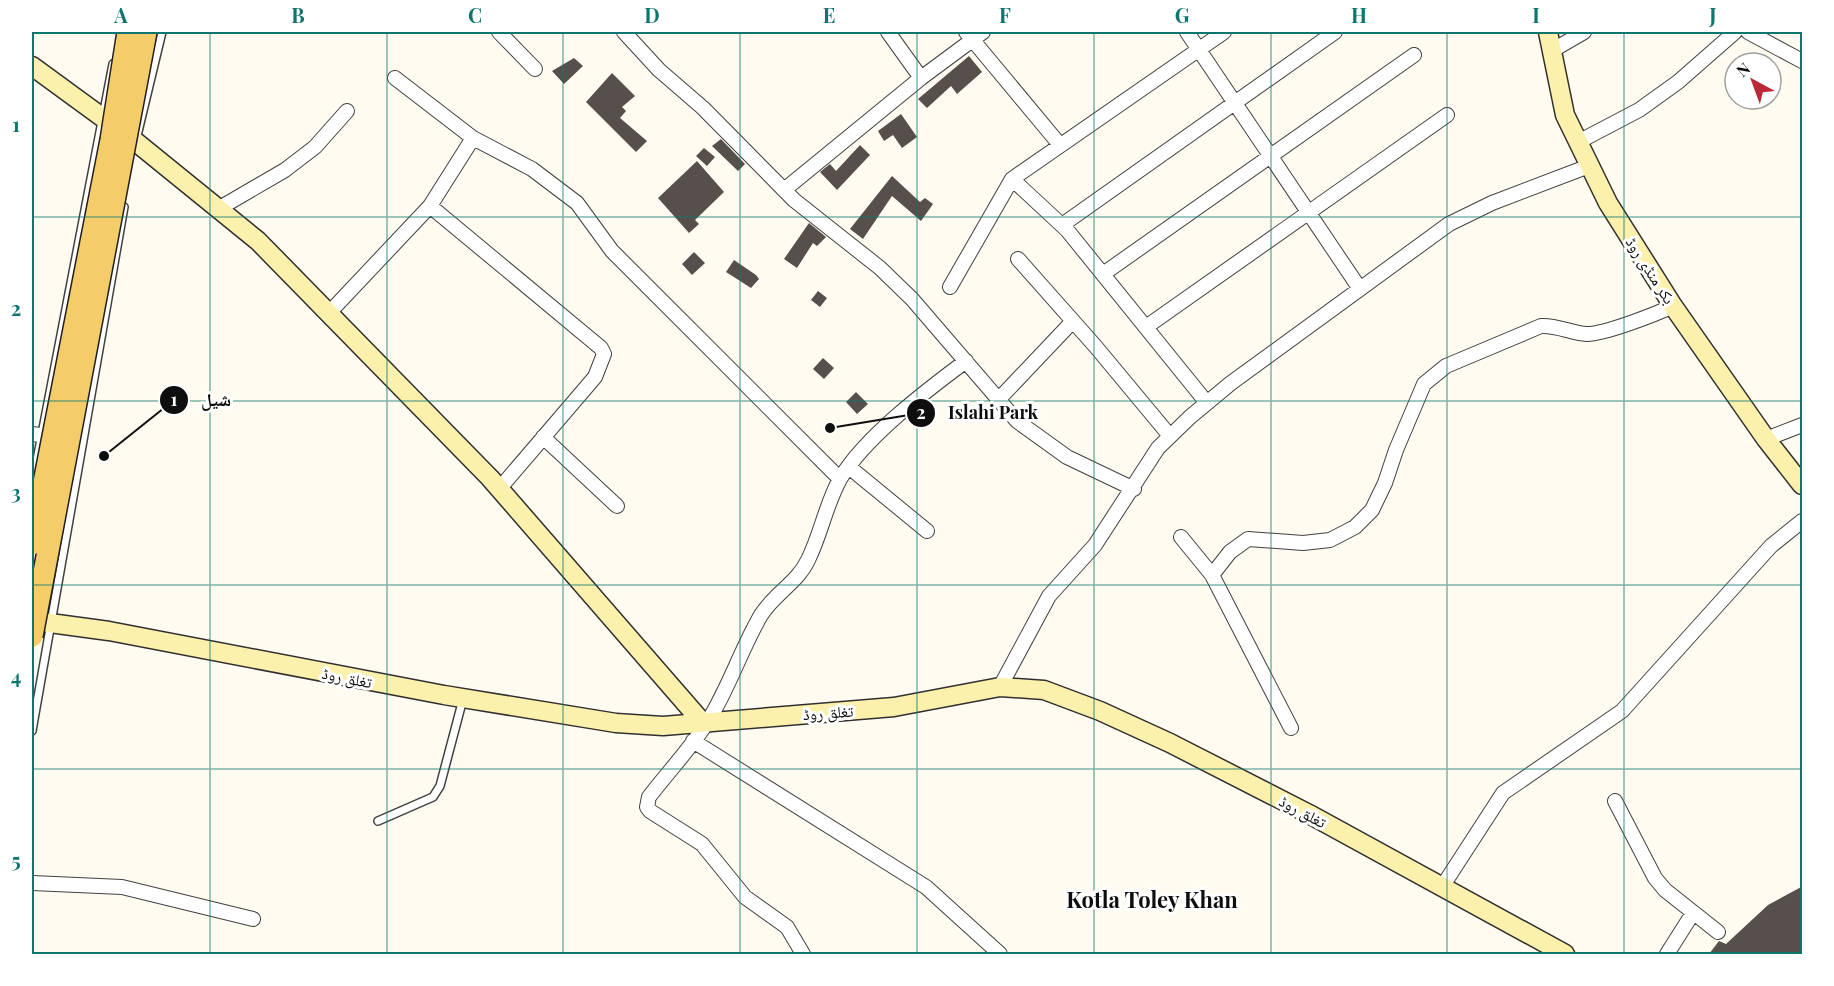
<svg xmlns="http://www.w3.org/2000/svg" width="1834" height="986" font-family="'Playfair Display','Noto Naskh Arabic',serif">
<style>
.building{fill:#574f4b}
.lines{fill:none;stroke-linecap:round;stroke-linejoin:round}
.lane-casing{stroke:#414141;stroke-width:10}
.street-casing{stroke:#414141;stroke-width:16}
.secondary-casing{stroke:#303030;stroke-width:21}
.lane{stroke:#fff;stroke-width:7}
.street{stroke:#fff;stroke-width:14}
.secondary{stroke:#fcf0ad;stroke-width:18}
.primary-bridge-casing{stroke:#1f1f1f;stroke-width:24;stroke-linecap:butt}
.primary-bridge{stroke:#f4cd6a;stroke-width:21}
.grid{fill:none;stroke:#0f766e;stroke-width:1.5;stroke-opacity:0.55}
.labels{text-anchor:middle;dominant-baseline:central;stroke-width:6;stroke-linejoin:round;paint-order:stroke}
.street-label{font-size:16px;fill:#0e0e0e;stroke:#fff}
.district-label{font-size:22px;font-weight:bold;fill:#0e0e0e;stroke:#fff}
.leader{fill:none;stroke:#0e0e0e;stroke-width:2}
.callout-dot{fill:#0e0e0e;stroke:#fff;stroke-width:2}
.mark-label{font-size:18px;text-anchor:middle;font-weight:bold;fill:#fff}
.callout-label{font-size:18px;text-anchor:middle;font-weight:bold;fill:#0e0e0e;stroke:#fff;stroke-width:6;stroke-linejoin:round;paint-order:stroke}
.neatline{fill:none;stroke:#0f766e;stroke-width:2}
.grid-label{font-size:20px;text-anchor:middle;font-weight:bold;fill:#0f766e}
</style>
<rect width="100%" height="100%" fill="#fffbf0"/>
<path class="building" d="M969,56l13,16 -25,22 -6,-8 -24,22 -9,-9z
M574,58l9,8 -19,18 -12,-13z
M612,73l23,23 -13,11 4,4 -6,7 27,23 -11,11 -50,-50z
M901,114l16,23 -15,11 -9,-13 -9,6 -6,-10z
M721,139l24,25 -7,7 -26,-25z
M860,145l10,10 -33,35 -17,-18 10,-8 6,7z
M704,148l11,9 -8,9 -11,-10z
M697,161l27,31 -29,28 4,4 -10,9 -31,-35z
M892,176l28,26 5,-4 8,6 -12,17 -29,-25 -29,43 -13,-10z
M809,223l17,14 -9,9 -4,-3 -16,25 -13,-9z
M694,252l11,11 -13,12 -10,-11z
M734,260l22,15 3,4 -8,9 -25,-16z
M818,291l9,7 -7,9 -9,-7z
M823,358l11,10 -10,11 -11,-10z
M856,392l12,12 -11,10 -11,-12z
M1803,886v65l-6,3h-88l10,-13 7,3 42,-39z"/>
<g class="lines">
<g class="lane-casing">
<path id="lane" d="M136,140l26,-108
M32,486l81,-422
M32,731l92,-524
M378,821l55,-24 7,-11 23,-87"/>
</g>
<g class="street-casing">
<path id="street" d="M499,32l36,37
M624,32l35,38 44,38 91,92 86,68 32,31 105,122 50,36 67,32
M888,32l33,46
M966,32l94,113
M1187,32l173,257
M1748,32l54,29
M1553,50l31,-18
M395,78l78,60 59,31 45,34 35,48 228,228
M1578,142l61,-32 39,-28 57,-50
M1012,179l55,51 140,173
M784,190l137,-112 62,-46
M430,206l171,142 3,6 -9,23 -95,111
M218,209l67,-39 30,-23 32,-36
M1062,225l273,-193
M1018,259l78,88 74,89
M1103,274l311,-219
M950,287l62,-108 212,-147
M329,313l101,-107 43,-68
M1146,327l301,-212
M999,399l74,-78
M32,434l8,1
M543,437l74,69
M1766,439l36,-14
M849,467l78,64
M1181,537l31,38 79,153
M1212,575l18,-23 18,-13 55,4 27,-3 25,-13 17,-17 13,-27 11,-33 28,-66 22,-18 95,-40c16,-1 30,7 46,8 18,0 69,-20 86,-28
M1000,687l49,-91 46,-51 63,-97 32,-31 41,-34 218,-159 43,-21 97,-37
M693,741l233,146 74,67
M1615,801l40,77 10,12 53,42
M32,883l90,4 131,32
M1442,887l61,-94 119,-82 149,-165 31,-25
M803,954l-16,-27 -42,-30 -43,-53 -52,-33 -3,-4 2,-10c19,-25 42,-49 59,-76 21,-33 33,-72 53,-106 13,-21 37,-33 47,-55 13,-26 18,-56 32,-81 25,-42 87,-89 126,-118
M1667,954l26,-41"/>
</g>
<g class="secondary-casing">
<path id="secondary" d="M1548,32l17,83 43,88 65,103 93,133 36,46
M32,66l104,76 122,99 232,237 212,244
M35,621l74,10 335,64 172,28 47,3 231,-19 106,-20 44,3 56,21 70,32 139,71 256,140"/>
</g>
<use href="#lane" class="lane"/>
<use href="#street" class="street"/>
<use href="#secondary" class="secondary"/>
<g class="primary-bridge-casing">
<path id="primary-bridge" d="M32,544l79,-404 17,-108
M32,636l114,-604"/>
</g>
<use href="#primary-bridge" class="primary-bridge"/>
</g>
<path class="grid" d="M210,32v922M387,32v922M563,32v922M740,32v922M917,32v922M1094,32v922M1271,32v922M1447,32v922M1624,32v922M32,217h1770M32,401h1770M32,585h1770M32,769h1770"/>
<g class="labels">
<g class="street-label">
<text transform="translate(1651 270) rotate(57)">بکر منڈی روڈ</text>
<text transform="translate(347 677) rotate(11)">تغلق روڈ</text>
<text transform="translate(828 712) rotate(-4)">تغلق روڈ</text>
<text transform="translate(1303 811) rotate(28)">تغلق روڈ</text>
</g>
<g class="district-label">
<text x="1152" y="899">Kotla Toley Khan</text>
</g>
</g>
<path class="leader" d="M104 456L174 400M830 428L921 413"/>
<g class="callout-dot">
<circle cx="104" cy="456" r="6"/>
<circle cx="830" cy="428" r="6"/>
<circle cx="174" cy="400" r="15"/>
<circle cx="921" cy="413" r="15"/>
</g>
<g class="mark-label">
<text x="174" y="406">1</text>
<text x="921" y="419">2</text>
</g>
<g class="callout-label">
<text x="216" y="406">شیل</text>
<text x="993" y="419">Islahi Park</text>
</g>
<rect width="1834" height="986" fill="none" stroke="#ffffff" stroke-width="66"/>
<g transform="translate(1753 81) rotate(319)"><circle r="28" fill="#ffffff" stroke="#9f9f9f" stroke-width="1.5"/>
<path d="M0-4.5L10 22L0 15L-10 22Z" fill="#ba2a36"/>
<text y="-9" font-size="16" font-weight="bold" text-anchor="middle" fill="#0e0e0e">N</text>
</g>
<rect x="33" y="33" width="1768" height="920" class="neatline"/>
<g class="grid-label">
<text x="121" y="23">A</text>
<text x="298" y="23">B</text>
<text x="475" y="23">C</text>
<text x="652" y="23">D</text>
<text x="829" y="23">E</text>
<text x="1005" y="23">F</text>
<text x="1182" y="23">G</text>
<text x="1359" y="23">H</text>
<text x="1536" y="23">I</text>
<text x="1713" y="23">J</text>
<text x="16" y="132">1</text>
<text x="16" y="316">2</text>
<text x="16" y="500">3</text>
<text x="16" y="684">4</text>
<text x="16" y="868">5</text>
</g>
</svg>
